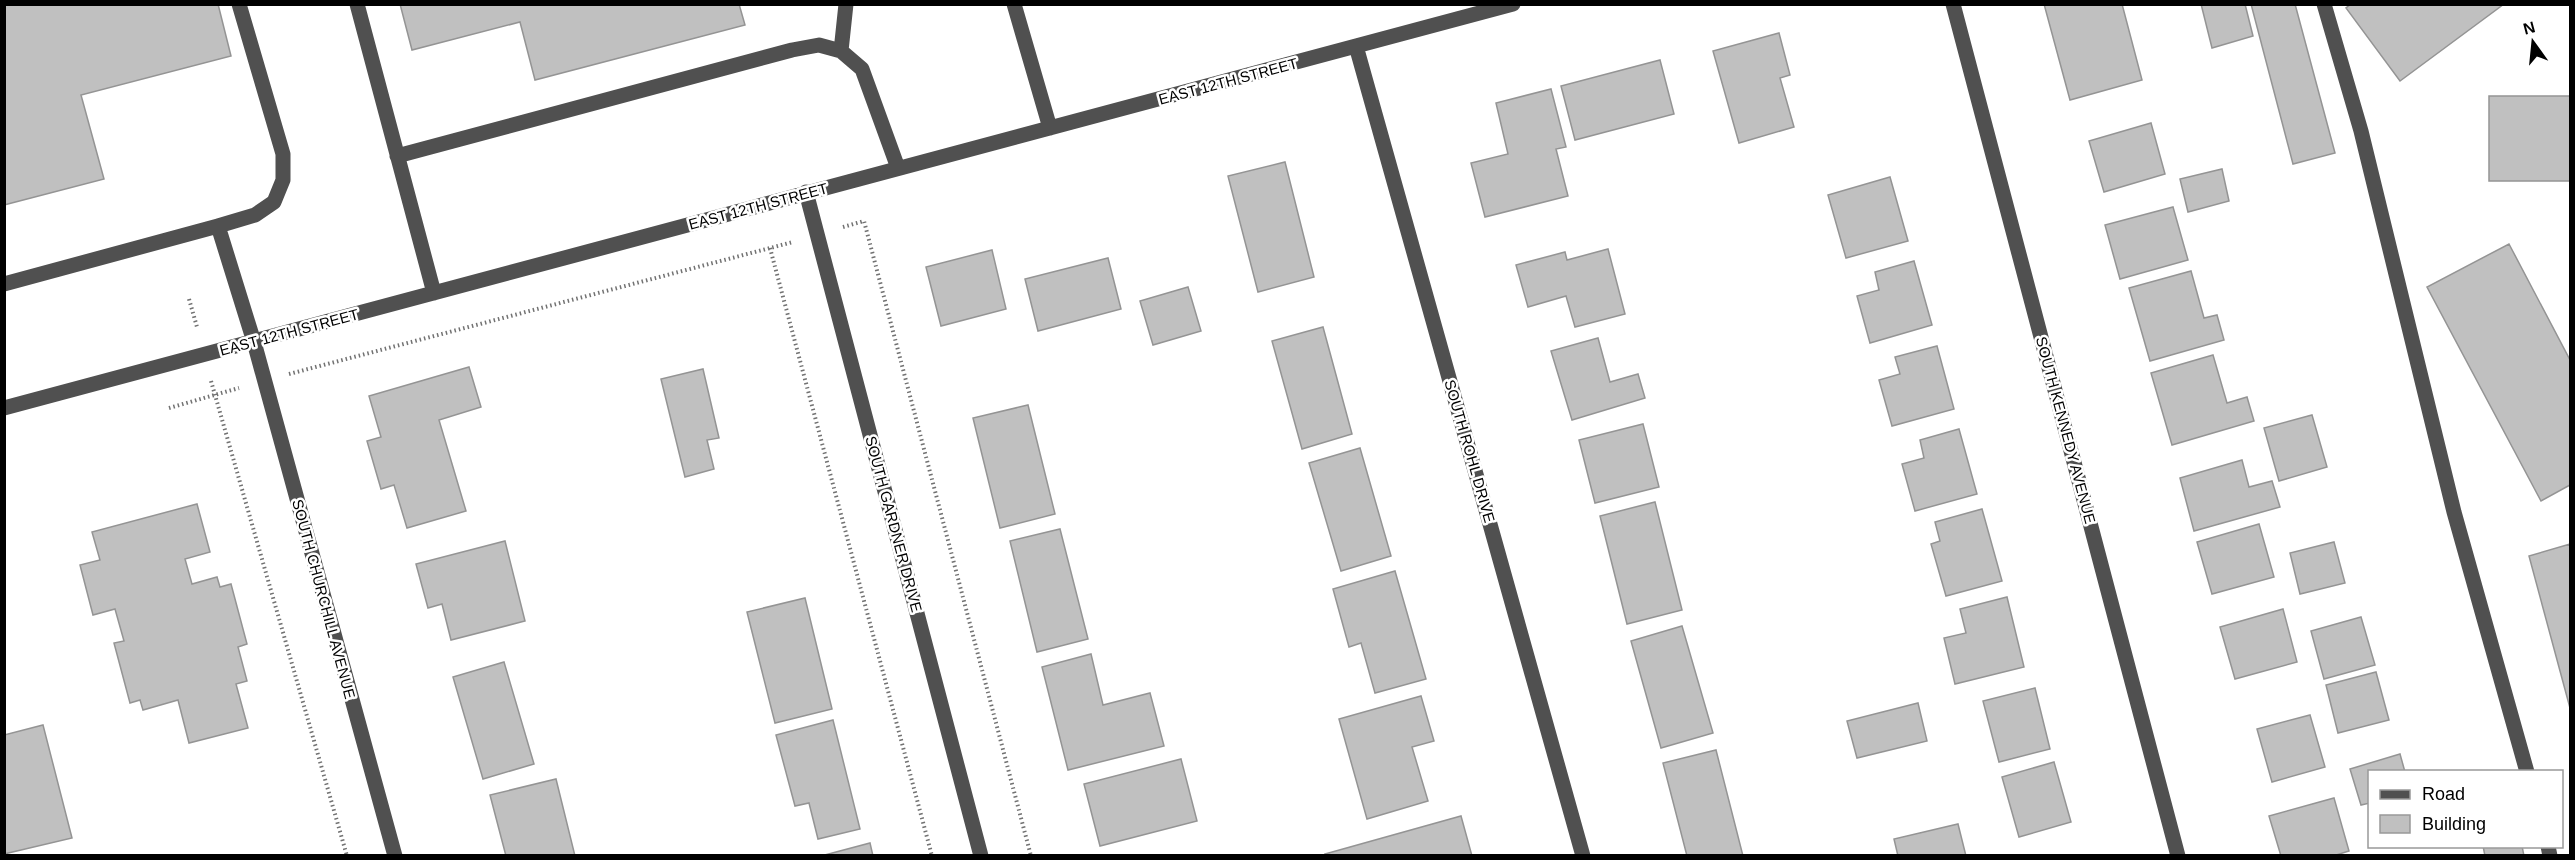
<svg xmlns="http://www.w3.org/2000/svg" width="2575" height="860" font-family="Helvetica,sans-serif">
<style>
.building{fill:#c0c0c0;stroke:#949494;stroke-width:1.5}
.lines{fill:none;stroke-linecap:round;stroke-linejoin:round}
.path{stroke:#727272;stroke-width:4;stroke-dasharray:1.5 3;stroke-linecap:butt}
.minor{stroke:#505050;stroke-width:15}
.labels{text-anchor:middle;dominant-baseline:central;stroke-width:5;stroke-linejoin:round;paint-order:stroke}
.street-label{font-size:15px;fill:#000;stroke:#fff}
</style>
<rect width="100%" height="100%" fill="#fff"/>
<path class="building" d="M4,4h214l13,52 -150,39 23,84 -100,26z
M400,4h339l6,21 -210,55 -15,-58 -108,28z
M2044,4h78l20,76 -72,20z
M2201,4h44l8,32 -41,12z
M2251,4h44l40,149 -42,11z
M2351,4h153l-104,77 -54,-73z
M1779,33l11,42 -10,3 14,49 -55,16 -26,-92z
M1660,60l14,54 -99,26 -14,-54z
M1551,89l15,58 -10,2 12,47 -83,21 -14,-54 37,-9 -12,-51z
M2489,96h81v85h-81z
M2151,123l14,51 -61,18 -15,-51z
M1285,162l29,115 -56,15 -30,-116z
M2222,169l7,32 -41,11 -8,-33z
M1890,177l18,64 -62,17 -18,-63z
M2173,207l15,53 -68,19 -15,-54z
M2509,244l61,116v125l-29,16 -114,-214z
M1608,249l17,65 -50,13 -9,-31 -38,11 -12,-42 49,-13 2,8z
M992,250l14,59 -65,17 -15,-59z
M1108,258l13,51 -83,22 -13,-52z
M1914,261l18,64 -62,18 -13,-47 22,-6 -4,-18z
M2191,271l13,47 13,-3 7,25 -74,21 -21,-73z
M1188,287l13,44 -48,14 -13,-44z
M1323,327l29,107 -50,15 -30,-108z
M1598,338l12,44 28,-8 7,24 -73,22 -21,-69z
M1937,346l17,63 -62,17 -13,-46 21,-6 -5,-17z
M2213,355l14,48 20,-6 7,24 -82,24 -21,-72z
M469,367l12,40 -42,13 27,91 -59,17 -13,-43 -13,4 -14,-48 14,-4 -12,-41z
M703,369l16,69 -12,2 7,29 -29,8 -24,-98z
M1028,405l27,109 -55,14 -27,-110z
M2312,415l15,52 -48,14 -15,-53z
M1643,424l16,63 -64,16 -16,-63z
M1959,429l18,65 -62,17 -13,-47 22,-6 -4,-18z
M1360,448l31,108 -50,15 -32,-108z
M2242,460l7,27 23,-6 8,26 -86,24 -14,-53z
M1655,502l27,108 -55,14 -27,-108z
M197,504l13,48 -25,7 7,25 25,-7 3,10 11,-3 16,60 -9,3 9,34 -11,3 12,44 -59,15 -11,-43 -35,10 -3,-10 -10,3 -16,-60 10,-2 -9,-32 -22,6 -13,-50 20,-5 -8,-28z
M1982,509l20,72 -56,15 -15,-52 9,-3 -5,-19z
M2259,524l15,53 -62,17 -15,-52z
M1060,529l28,110 -51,13 -27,-111z
M505,541l20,80 -74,19 -9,-36 -14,4 -12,-44z
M2334,542l11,41 -45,11 -10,-41z
M2570,544v164l-41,-152z
M1395,571l31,108 -51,14 -14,-50 -12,4 -16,-58z
M2007,597l17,70 -69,17 -11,-46 22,-5 -6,-24z
M805,598l27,111 -57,14 -28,-111z
M2283,609l14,53 -62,17 -15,-52z
M2361,617l14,48 -51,14 -13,-48z
M1682,626l31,107 -52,15 -30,-107z
M1091,654l12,51 47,-12 14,53 -96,24 -26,-103z
M504,662l30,102 -51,15 -30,-102z
M2376,672l13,48 -51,13 -12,-48z
M2035,688l15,61 -51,13 -16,-61z
M1421,696l13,45 -22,6 16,54 -61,18 -28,-100z
M1918,703l9,38 -70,17 -10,-37z
M2310,715l15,52 -53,15 -15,-53z
M833,720l27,109 -42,10 -9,-36 -14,3 -19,-71z
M43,725l29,113 -68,16v-119z
M1716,750l27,106h-56l-24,-93z
M2400,754l5,18h-35v31l-9,2 -11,-36z
M1181,759l16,62 -97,25 -16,-62z
M2054,762l17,60 -52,15 -17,-60z
M556,779l19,77h-69l-16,-61z
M2334,798l15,53 -16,5h-52l-12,-40z
M1461,816l11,40h-146l-1,-2z
M1958,824l8,32h-68l-4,-17z
M870,843l3,13h-52z
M2483,846h39l2,10h-39z"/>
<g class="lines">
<path class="path" d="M843,227l21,-6 167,635
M770,248l162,608
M189,299l8,28
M289,374l504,-132
M211,381l136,475
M169,408l70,-20"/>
<path class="minor" d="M239,4l44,150v26l-9,22 -19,13 -37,11 36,116 141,514
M357,4l77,289
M1014,4l36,124
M1953,4l225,852
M2324,4l37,127 93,381 73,260
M1356,46l227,810
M841,51l5,-47
M397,156l395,-106 27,-5 22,6 21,18 36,99
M806,192l175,664
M4,284l214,-58
M4,408l1509,-404
M2548,846l2,10"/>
</g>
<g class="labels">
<g class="street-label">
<text transform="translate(1228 81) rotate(-15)">EAST 12TH STREET</text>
<text transform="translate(758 206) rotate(-15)">EAST 12TH STREET</text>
<text transform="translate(289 332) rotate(-15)">EAST 12TH STREET</text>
<text transform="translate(2066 430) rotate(75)">SOUTH KENNEDY AVENUE</text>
<text transform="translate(1470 451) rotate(74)">SOUTH ROHL DRIVE</text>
<text transform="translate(894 524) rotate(75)">SOUTH GARDNER DRIVE</text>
<text transform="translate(324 599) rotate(75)">SOUTH CHURCHILL AVENUE</text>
</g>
</g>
<rect width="2575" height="860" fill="none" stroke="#000000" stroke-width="12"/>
<rect x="2368" y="770" width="195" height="78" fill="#ffffff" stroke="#999999" stroke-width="1.5"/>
<rect x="2380" y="790" width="30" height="9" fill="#505050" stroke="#999999" stroke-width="1.5"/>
<text x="2422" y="800" font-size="18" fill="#000000">Road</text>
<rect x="2380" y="815" width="30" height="18" fill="#c0c0c0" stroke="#999999" stroke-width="1.5"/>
<text x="2422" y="830" font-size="18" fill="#000000">Building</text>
<g transform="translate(2533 42) rotate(345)" stroke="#ffffff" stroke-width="4.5" paint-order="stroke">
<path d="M0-4.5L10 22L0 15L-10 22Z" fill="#000000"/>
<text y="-9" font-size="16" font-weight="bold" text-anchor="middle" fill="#000000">N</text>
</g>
</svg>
